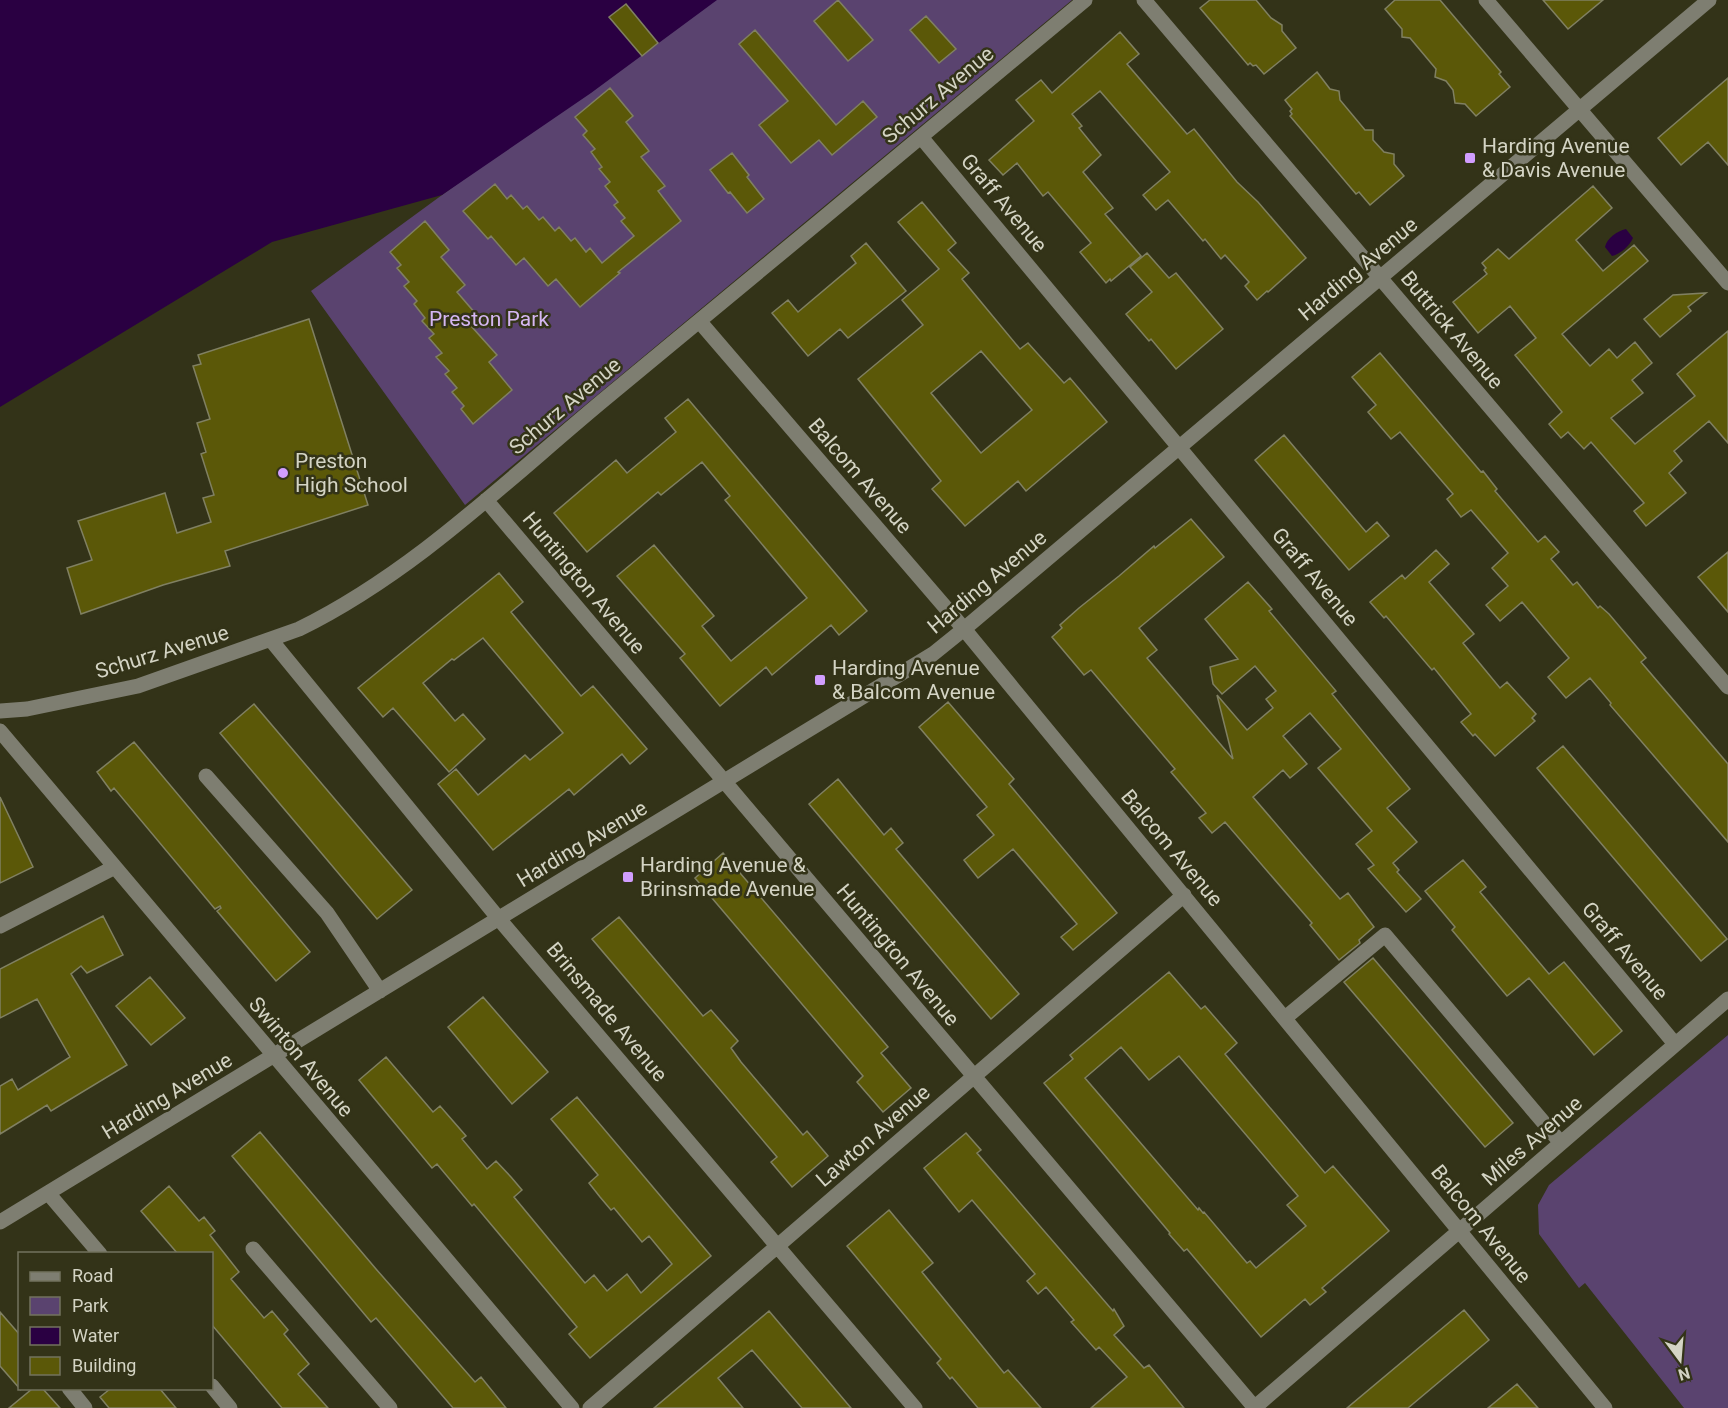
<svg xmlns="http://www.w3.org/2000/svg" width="1728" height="1408" font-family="Roboto,sans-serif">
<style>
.green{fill:#5a436f}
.water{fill:#2a0042}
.building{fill:#5b5808;stroke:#808062;stroke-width:1.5;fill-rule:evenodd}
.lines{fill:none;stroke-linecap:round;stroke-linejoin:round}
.minor{stroke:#7e7e71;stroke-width:15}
.poi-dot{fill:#d19dfe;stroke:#333318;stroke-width:2}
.labels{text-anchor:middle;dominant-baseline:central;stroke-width:5;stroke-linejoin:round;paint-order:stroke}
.street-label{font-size:21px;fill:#d4d4c4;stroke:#333318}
.poi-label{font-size:21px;fill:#d4d4c4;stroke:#333318;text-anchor:start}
.park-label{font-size:21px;fill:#d5b7f2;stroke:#333318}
</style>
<rect width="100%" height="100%" fill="#333318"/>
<path class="green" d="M708,0h364l-607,505 -154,-214z
M1728,1035v373h-44l-99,-125 -6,5 -40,-54 -1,-29 11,-20z"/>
<path class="water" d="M0,0h717l-126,93 -149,102 -170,47 -272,165z
M1626,229l7,9c-3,7 -12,16 -21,18l-7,-9c2,-9 12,-16 21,-18z"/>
<path class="building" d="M838,0l35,40 -25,21 -34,-40z
M1210,0h46l15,18 11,7v6l14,17 -32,26 -8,-9 -3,1 -3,-3 -2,2 -48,-57z
M1395,0h45l61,72 -2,2 11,13 -34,29 -11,-12 -10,-1 -2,-13 -7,-9 -11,-4 1,-8 -26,-31 -8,-1v-8l-17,-20z
M1543,0h60l-35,29z
M626,4l32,39 -16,13 -33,-39z
M926,16l30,33 -17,14 -29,-33z
M755,30l81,95 27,-24 14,16 -45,38 -13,-15 -28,23 -32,-38 29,-24 -49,-57z
M1120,32l19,22 -12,10 60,70 7,-5 43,53 21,20 48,56 -38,34 -1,-1 -10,9 -12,-14 4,-4 -24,-27 -4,4 -16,-20 -2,2 -35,-41 -12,10 -13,-15 27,-23 -70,-81 -28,23 10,12 -3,2 22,27 -18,17 30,36 -8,6 36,42 -30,25 -1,-2 -4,4 -26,-31 11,-9 -43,-51 -5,4 -26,-33 -14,12 -14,-15 45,-39 -18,-21 25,-20 11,13z
M1317,72l13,17 9,2 1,9 25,30h8v10l11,12 10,2v10l10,12 -34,29 -11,-13 -3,2 -66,-78 2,-2 -2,-3 2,-2 -7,-9z
M1728,78v87l-20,-23 -27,23 -23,-27z
M610,88l23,28 -7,6 23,29 -8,6 24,29 -7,5 23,30 -63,51 2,1 -40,34 -24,-28 -8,7 -24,-28 -8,7 -25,-29 -3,3 -25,-28 32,-27 12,15 4,-4 12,14 4,-3 12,14 4,-3 12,14 4,-4 12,14 4,-3 11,14 4,-4 12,15 32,-27 -13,-15 4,-3 -11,-13 4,-3 -13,-16 5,-4 -11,-13 3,-2 -11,-15 4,-3 -12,-14 4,-4 -12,-14z
M732,153l17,22 -2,2 17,22 -17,14 -17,-21 -2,1 -18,-23z
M1593,186l19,22 -36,32 27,31 31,-26 14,16 -86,73 28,32 19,-17 8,9 18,-16 17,21 -20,17 11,13 -32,25 24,26 60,-48 -18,-22 51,-43v112l-19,-22 -35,30 8,10 -13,12 17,20 -40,33 -12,-15 10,-8 -53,-61 -7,7 -16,-17 -7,6 -12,-14 13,-12 -47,-57 21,-17 -26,-32 -32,27 -25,-31 34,-28 -3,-4 2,-2 -4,-5 16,-14 11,10z
M922,202l34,41 -8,7 21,23 -7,6 58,70 8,-6 36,40 6,-5 37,44 -81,69 -8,-10 -53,45 -33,-37 9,-8 -83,-102 65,-54 -21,-25 37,-31 -41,-47zM981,351l51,59 -51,43 -50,-60z
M425,221l24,29 -8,7 24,28 -8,7 24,28 -9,7 25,28 -8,7 23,28 -39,34 -12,-15 3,-3 -12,-14 5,-4 -12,-14 4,-3 -13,-14 6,-4 -13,-15 5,-4 -12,-13 3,-3 -11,-14 3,-3 -13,-15 5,-4 -12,-14 4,-3 -11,-13z
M866,243l40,48 -58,47 -8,-9 -32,27 -36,-43 16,-13 10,12 58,-49 -5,-7z
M1147,253l22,25 7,-5 47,56 -47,40 -25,-30 -2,2 -23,-27 26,-22 -22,-25z
M1706,293l-18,14 3,4 -31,26 -16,-18 29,-24z
M309,319l59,186 -143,46 5,15 -67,19 -82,29 -14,-46 25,-8 -14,-39 87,-28 12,40 34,-11 -8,-24 11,-3 -13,-41 5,-2 -9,-29 13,-4 -17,-53 8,-2 -3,-9z
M1380,353l101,119 2,-1 14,18 -2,2 43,51 7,-6 14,16 -8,7 22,26 4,-3 21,26 2,-2 9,8 37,44 -5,4 87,102v78l-118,-137 1,-2 -21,-25 -24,20 -18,-21 21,-19 -47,-56 -22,19 -14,-16 22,-19 -16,-18 16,-15 -37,-43 -10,7 -14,-18 6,-5 -53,-62 -9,7 -23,-27 8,-7 -24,-28z
M688,399l179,212 -28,24 -8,-10 -59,50 -6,-8 -46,39 -40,-48 5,-4 -68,-78 37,-31 60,71 -12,10 29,35 76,-63 -82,-98 5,-4 -28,-34 -41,33 -3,-3 -71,60 -33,-39 62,-53 11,13 24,-20 25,-21 -11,-14z
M1284,435l82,97 11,-10 12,14 -40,34 -94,-110z
M1191,519l33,38 -85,71 18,22 -10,8 86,101 -16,-64 30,35 26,-22 -7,-9 10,-8 -21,-25 -33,28 -9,-10 -3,-17 28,-8 -33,-40 43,-37 24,27 -3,2 67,80 -4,3 78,95 -23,19 30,34 -24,21 6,7 -2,2 24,27 -15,13 -38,-43 6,-4 -18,-21 16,-13 -54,-63 23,-19 -31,-36 -27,23 24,28 -17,14 -7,-8 -30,27 87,102 8,-6 26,34 -15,13 1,3 -21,17 -29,-35 2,-2 -87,-101 -13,11 -13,-15 7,-5 -35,-41 4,-3 -84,-99 -7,5 -32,-38 10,-9 -2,-3 19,-17 40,-32 35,-30 1,2z
M1436,550l13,14 -20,18 45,52 -11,9 37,45 7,-6 29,32 -4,4 3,3 -40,35 -20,-22 -2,2 -12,-14 10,-8 -17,-21 -20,-25 -2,2 -46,-54 -2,2 -14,-16 32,-27 3,4z
M1728,552v60l-30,-35z
M499,573l24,29 -12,10 29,35 41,49 12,-10 54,63 -17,15 -8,-10 -48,41 -5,-6 -76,61 -55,-66 18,-15 22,26 47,-40 5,5 33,-27 -80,-95 -29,22 -2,-1 -29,24 32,38 8,-7 22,25 -36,33 -56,-64 -10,9 -25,-29z
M948,702l66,77 -5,5 108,129 -44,37 -12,-13 16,-13 -64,-75 -35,29 -14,-18 30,-25 -17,-20 10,-8 -68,-80z
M254,704l158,186 -35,29 -157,-186z
M134,742l176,210 -34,29 -59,-70 4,-3 -1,-2 -5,3 -101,-121 -3,3 -14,-19z
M1563,746l164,193 -26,22 -164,-193z
M838,779l46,56 7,-7 12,15 -7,6 123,145 -28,25 -182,-215z
M0,797l33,70 -33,16z
M723,853l165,194 -7,6 30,35 -28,24 -26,-30 6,-6 -168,-198z
M1463,860l23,27 -6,5 69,82 15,-12 58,69 -28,24 -65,-77 -22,18 -55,-66 3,-3 -30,-36z
M103,916l20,39 -36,18 -6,-7 -10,8 56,91 -76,46 -4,-6 -47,29v-48l12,-7 6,11 52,-33 -33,-58 -37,19v-49z
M619,917l84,99 8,-6 27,31 -7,7 10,14 62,73 4,-4 21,25 -36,31 -21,-25 6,-5 -185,-218z
M1373,958l140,165 -28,24 -141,-165z
M1169,972l32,37 4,-3 32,37 -12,11 36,43 64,76 8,-7 56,65 -67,57 4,4 -16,13 -5,-6 -44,38 -74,-88 -3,2 -15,-17 1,-1 -126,-150 29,-24 -3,-4zM1121,1047l28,33 30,-24 119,140 -11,9 19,21 -50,42 -6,-7 -3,2 -43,-51 -1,1 -4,-5 -1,2 -113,-132z
M150,977l35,41 -34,27 -35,-39z
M483,997l65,75 -36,32 -64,-77z
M386,1057l47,55 7,-6 26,30 -4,3 25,30 9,-8 15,16 11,13 -8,7 71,86 9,-8 13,16 20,-17 14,19 31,-29 -23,-28 -7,6 -28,-34 -3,2 -11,-13 -11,-14 9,-8 -47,-56 26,-22 134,159 -121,102 -21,-24 8,-7 -103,-123 -2,2 -35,-42 -5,4 -73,-88z
M260,1132l116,137 99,113 6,-5 25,31h-53l-77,-90 -5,4 -139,-166z
M966,1133l15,17 -4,3 136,158 1,-2 10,17 -10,9 30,33 5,-3 35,43h-93l36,-31 -28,-30 -3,3 -25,-28 3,-2 -28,-33 -8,7 -11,-13 8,-7 -63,-74 -13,12 -35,-44z
M169,1186l30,35 5,-4 11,14 -5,4 29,37 -8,7 33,39 8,-7 16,19 -4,4 25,30 -11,10 30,34h-46l-70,-83v-71h-34l-37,-43z
M889,1210l44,53 -11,9 82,101 4,-3 33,38h-63l-26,-31 -2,2 -13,-16 4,-4 -94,-113z
M1464,1310l25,30 -81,68h-61z
M769,1311l82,97h-49l-50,-58 -34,28 25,30h-89z
M0,1312l20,23v54l-20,-23z
M1517,1384l21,24h-50z
M32,1389h11l17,19h-51z
M110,1389h50l16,19h-67l-9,-11z"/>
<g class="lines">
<path class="minor" d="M1144,0l584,687
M1486,0l242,283
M921,137l754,907
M700,322l264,307 641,779
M486,500l769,908
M271,640l228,279 416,489
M0,711l27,-2 111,-23 161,-57c116,-57 208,-149 307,-231 160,-132 320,-265 479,-398
M0,731l572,677
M206,776l121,137 53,78
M0,926l115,-59
M1285,1018l100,-83 176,208
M48,1193l52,61
M0,1222l933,-568 31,-25 745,-629
M253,1249l137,159
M212,1386l18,22
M69,1388l16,20
M590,1408l594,-513
M1254,1408l474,-409"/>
</g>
<g class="poi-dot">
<rect x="1464" y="152" width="12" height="12" rx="3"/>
<circle cx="283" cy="473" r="6"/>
<rect x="814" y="674" width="12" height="12" rx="3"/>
<rect x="622" y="871" width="12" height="12" rx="3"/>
</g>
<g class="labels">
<g class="street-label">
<text transform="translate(938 95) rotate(-40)">Schurz Avenue</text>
<text transform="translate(1004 203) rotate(50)">Graff Avenue</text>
<text transform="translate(1358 269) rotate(-40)">Harding Avenue</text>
<text transform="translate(1452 330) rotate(50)">Buttrick Avenue</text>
<text transform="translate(565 406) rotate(-40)">Schurz Avenue</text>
<text transform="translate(860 476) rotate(49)">Balcom Avenue</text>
<text transform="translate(1315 577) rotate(50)">Graff Avenue</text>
<text transform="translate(987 582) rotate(-40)">Harding Avenue</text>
<text transform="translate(584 583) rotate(50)">Huntington Avenue</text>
<text transform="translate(162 652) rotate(-17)">Schurz Avenue</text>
<text transform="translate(582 844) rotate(-31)">Harding Avenue</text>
<text transform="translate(1172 848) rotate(50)">Balcom Avenue</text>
<text transform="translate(1625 951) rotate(50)">Graff Avenue</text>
<text transform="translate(898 955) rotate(50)">Huntington Avenue</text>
<text transform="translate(607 1012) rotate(50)">Brinsmade Avenue</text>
<text transform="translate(301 1057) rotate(50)">Swinton Avenue</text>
<text transform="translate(167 1096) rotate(-31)">Harding Avenue</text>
<text transform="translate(873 1136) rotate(-41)">Lawton Avenue</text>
<text transform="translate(1532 1141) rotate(-41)">Miles Avenue</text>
<text transform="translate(1481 1224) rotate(51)">Balcom Avenue</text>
</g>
<g class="poi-label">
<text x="1482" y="146">Harding Avenue<tspan x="1482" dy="24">&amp; Davis Avenue</tspan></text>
<text x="295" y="461">Preston<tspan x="295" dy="24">High School</tspan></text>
<text x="832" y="668">Harding Avenue<tspan x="832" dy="24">&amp; Balcom Avenue</tspan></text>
<text x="640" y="865">Harding Avenue &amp;<tspan x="640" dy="24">Brinsmade Avenue</tspan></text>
</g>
<g class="park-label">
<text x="489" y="319">Preston Park</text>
</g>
</g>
<rect x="18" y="1252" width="195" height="138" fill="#333318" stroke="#73735d" stroke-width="1.5"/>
<rect x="30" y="1272" width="30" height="9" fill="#7e7e71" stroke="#73735d" stroke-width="1.5"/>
<text x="72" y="1282" font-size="18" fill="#d4d4c4">Road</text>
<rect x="30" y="1297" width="30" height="18" fill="#5a436f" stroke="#73735d" stroke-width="1.5"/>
<text x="72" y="1312" font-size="18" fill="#d4d4c4">Park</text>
<rect x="30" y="1327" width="30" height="18" fill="#2a0042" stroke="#73735d" stroke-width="1.5"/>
<text x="72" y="1342" font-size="18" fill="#d4d4c4">Water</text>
<rect x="30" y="1357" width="30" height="18" fill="#5b5808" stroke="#73735d" stroke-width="1.5"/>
<text x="72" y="1372" font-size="18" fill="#d4d4c4">Building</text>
<g transform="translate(1680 1360) rotate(164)" stroke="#333318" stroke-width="4.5" paint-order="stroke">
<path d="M0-4.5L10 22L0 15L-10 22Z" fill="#d4d4c4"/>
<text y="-9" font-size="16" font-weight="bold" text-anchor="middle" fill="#d4d4c4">N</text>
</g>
</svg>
